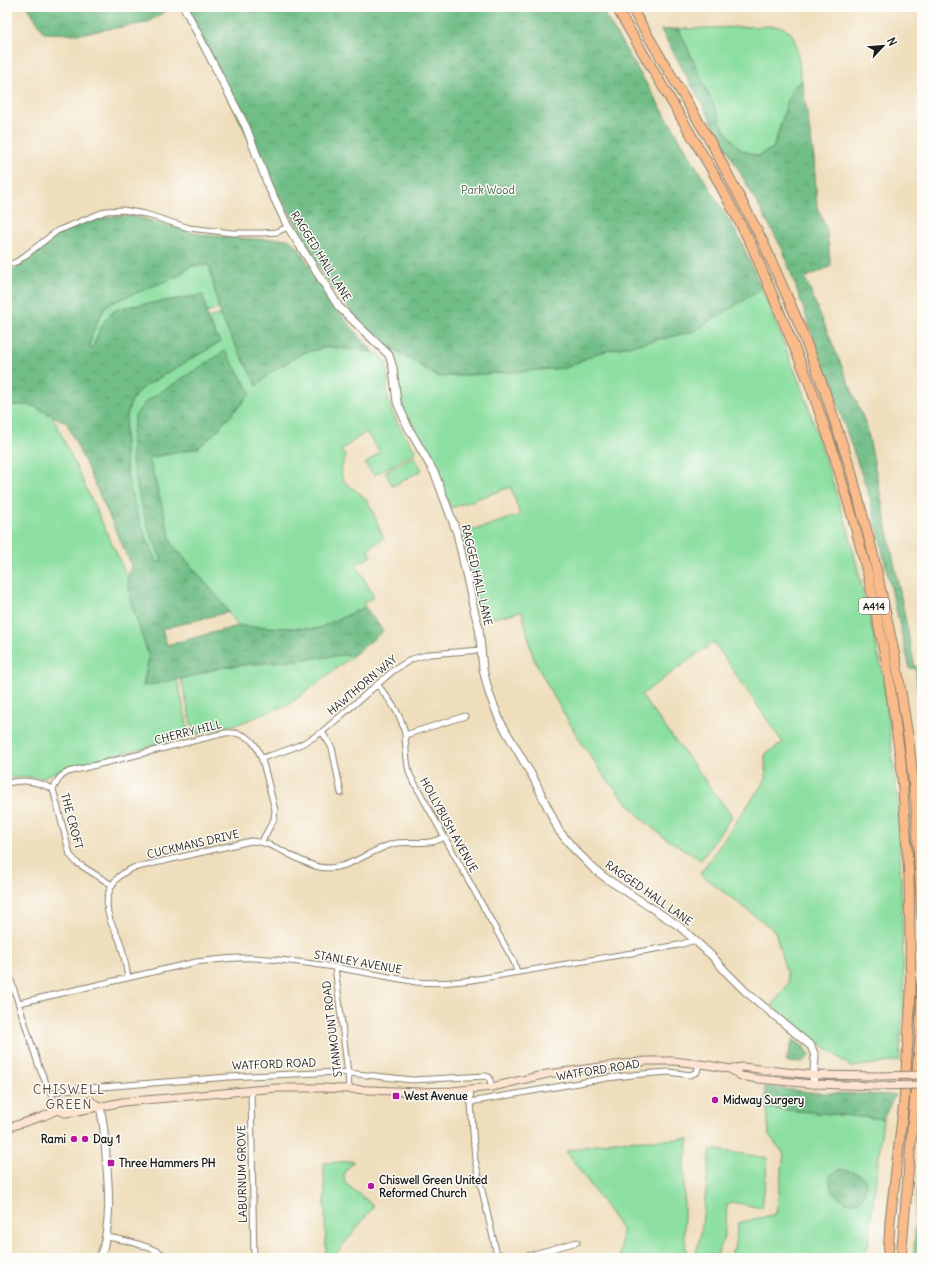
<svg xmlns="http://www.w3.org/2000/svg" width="929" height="1265" font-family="Delius,sans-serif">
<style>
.green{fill:#8cdfa1;stroke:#547e5e}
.forest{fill:url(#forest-crowns);stroke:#466d52}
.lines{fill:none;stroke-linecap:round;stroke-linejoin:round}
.minor-casing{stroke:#867d6c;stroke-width:7}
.tertiary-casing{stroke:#867d6c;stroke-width:9}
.secondary-casing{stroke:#867d6c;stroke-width:9}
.trunk-casing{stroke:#867d6c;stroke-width:11}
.minor{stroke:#fff;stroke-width:5}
.tertiary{stroke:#fff;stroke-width:7}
.secondary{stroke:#fde4d1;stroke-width:7}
.trunk{stroke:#fabb8b;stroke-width:9}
.secondary-bridge-casing{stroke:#867d6c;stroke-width:9;stroke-linecap:butt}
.secondary-bridge{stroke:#fde4d1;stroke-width:7}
.poi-dot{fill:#b5179e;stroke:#fdfcf7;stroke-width:1.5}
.labels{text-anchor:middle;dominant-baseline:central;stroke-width:3;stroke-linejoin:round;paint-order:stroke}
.shield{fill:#fdfcf7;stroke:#605f5e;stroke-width:1}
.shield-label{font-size:10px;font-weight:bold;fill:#1c1c1c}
.park-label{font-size:11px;fill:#43604b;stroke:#fdfcf7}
.street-label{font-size:11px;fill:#1c1c1c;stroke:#fdfcf7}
.poi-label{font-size:11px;font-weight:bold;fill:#1c1c1c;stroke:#fdfcf7;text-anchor:start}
.quarter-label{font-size:13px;letter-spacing:1px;fill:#624a41;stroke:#fdfcf7}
</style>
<defs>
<pattern id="forest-crowns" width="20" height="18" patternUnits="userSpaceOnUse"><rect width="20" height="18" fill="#71be87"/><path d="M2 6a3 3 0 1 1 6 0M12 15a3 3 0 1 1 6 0" fill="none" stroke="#5c9a6e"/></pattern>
</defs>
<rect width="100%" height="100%" fill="#fdfcf7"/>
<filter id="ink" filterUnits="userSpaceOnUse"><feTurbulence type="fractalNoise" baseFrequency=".025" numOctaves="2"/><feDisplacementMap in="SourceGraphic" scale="8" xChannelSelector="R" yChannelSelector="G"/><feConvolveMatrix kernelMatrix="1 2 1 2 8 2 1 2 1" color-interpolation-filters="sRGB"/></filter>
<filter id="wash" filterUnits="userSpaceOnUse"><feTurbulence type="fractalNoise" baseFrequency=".012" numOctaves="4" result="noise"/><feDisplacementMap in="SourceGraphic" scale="16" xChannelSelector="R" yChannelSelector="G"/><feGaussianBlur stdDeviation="0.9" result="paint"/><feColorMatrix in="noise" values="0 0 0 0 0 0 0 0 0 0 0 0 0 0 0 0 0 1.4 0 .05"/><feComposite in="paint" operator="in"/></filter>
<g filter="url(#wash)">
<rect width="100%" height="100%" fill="#efdebc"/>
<path class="green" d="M775,26c19,2 20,13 23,30 1,8 2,17 4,25l-9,6 -20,61 -15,8 -17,-6 -17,-19 -45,-102z
M209,265l10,44 -13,4 -3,-18 -84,13c-15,9 -21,23 -26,39l-3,2c-1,-15 10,-31 16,-44l70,-28 15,-11z
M762,289l42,105 44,136 35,144 16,138 5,182 -5,67 -48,6 -79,-61 17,-23 -14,-52 -75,-57 66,-95 -1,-25 18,-11 -69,-101 -73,53 91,121 -31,44 -39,-24 -19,-16 -36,-40 -28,-41 -29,-49 -9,-17 -8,-16 -11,-46 -39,10 -21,-87 58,-19 -9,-28 -60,21 -27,-64 -20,-32 -6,-25 -4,-31 -18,-18 62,39 128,-9 31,-15 95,-21z
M220,315l1,3 49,55 32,-20 27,-6 44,5c6,2 9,4 12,9 5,11 1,25 3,37 4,20 17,38 28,54l-42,23 -9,-11 15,-12 -14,-20 -25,18 5,7c-15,29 9,27 21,44 8,11 10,25 17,37l-16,11 4,7 -16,8 18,33 -11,6 2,4 -48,22 -79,-3 -21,-30 -45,-52 -23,-86 49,-10 16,-14 37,-41 -92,1 -14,8 -13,59 8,38 9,31 13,30 -4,3c-22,-43 -38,-93 -32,-142 2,-8 3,-18 9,-25 6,-9 18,-14 27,-20 19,-11 39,-23 58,-34l-13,-24z
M7,405h24l21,10 76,163 2,22 19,57 -6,29 34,-7 13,57 -125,32 -24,10 -13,-1 -21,1z
M414,456l8,14 -29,16 -8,-14z
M355,654l-64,49 -50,20 -47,12 -13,-56 42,-12z
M922,663v69l-7,-65z
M767,1108l116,11 -15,128 -7,11h-133l6,-9 4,-26 38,-9 8,-60 -15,-19z
M689,1139l-5,28v64l3,27h-67l2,-28 -56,-79 47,-10z
M711,1149l57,9 -6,50 -30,-6 -5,3c-2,19 -1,36 -12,53h-9l-10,-5 5,-21z
M354,1161l-10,12 1,10 29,23 -41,52h-7l-2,-95z"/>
<path class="forest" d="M28,7h145l-27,16 -67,11 -35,-1z
M188,7h412l139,230 23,52 -70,43 -95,21 -31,15 -128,9 -70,-45 -40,-49 -34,-63 -24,-38 -42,-85z
M679,29l46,102 16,19 17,6 15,-8 7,-20 7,-27 6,-14 9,-6 12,77 3,49 9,21 5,38 -26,12 62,149 48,241 -5,1 -40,-171 -87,-248 -122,-220z
M115,216h14l12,2 63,17 48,4h36l10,8 38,62 37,43 -44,-5 -27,6 -32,20 -13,13 -36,-68 -12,-53 -18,1 -15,11 -70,28c-6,13 -17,28 -16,44l3,-2c5,-16 11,-30 26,-39l84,-13 5,26 12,21c-19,11 -38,23 -58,34 -8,6 -21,11 -27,19 -6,8 -7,18 -9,26 -6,49 10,99 32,142l4,-3 -13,-30 -9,-31 -8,-38v-29l3,-16 10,-14 80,-51 26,42 -37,41 -16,14 -49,10 23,86 45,52 11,16 -66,17 5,16 71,-19 79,3 48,-22 18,24 -28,23 -132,13 -42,12 -38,7 6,-29 -19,-57 -2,-22 3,-14 -64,-141 -36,-18h-24v-134c19,-4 30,-21 45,-32 18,-13 42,-20 63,-23z
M793,1039l12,9 5,7 -8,8 -16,-1z
M765,1087l54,6 76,2 -12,24 -116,-11z
M922,1145v113h-8l1,-43z
M840,1169c13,3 32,5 24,24 -1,4 -3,7 -7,9 -17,6 -42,-24 -17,-33z"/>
</g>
<g filter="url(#ink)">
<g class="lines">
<g class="minor-casing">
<path id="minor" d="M7,265l9,-3 6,-4 35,-27 49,-20 17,-1 22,4 44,14 44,5h30l14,-1 11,-5
M377,684c12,16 25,30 28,51 1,14 1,27 5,40l104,187 3,10
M322,732l10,16 9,45
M405,735l60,-19
M262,758c23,-7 40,-12 60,-26l72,-62 18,-11 18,-5 51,-4
M7,783c18,-4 29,-2 46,6
M53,789l7,-12 8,-5 157,-39c29,-2 35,17 41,41 3,12 6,24 9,36l-1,9 -12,22
M53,789l17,66 7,8 35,22
M335,967l13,107 1,15
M7,968l32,99 12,27 5,15
M128,978c-2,-12 -4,-24 -8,-36 -2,-7 -7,-14 -10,-22 -8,-23 1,-43 23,-52l118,-27c25,1 43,20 68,26 29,6 51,-19 78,-24 16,-2 32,3 47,-6
M19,1003l177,-41c19,-2 39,-5 58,-4 55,3 109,14 162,24 23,2 45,0 68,-4l195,-33 16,-5
M470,1089l5,71 22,95
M251,1090l3,168
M51,1094l12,-4 166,-13 110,-5 73,8 74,-4 3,1 3,10
M470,1102l137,-24 35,-4 27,-2 21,3 7,-3 2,-8
M106,1237c21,3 46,10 64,21
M492,1258l8,-4 7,4
M520,1258l57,-16"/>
</g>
<g class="tertiary-casing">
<path id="tertiary" d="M184,7l62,120 22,58 20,42 51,80 50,48 4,13 4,34 11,25 27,47 22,59 17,77 5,18 4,41 6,24 11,28 34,58 25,52 16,19 20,20 12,9 72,47 33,30 15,17 18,18 66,55 4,10 -2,28
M100,1258c12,-33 9,-68 6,-102 -1,-17 -2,-33 -6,-49"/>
</g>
<g class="secondary-casing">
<path id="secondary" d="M730,1069l12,-2 72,8 66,1
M56,1109l9,4 13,-2 45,-9 154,-14h46l96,4 33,-1 40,-4 55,-13 99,-13h28l34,4 22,4 11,7 17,3 55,5 65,2
M7,1128l37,-12 22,-10 11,-3 14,-2 9,6"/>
</g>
<g class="trunk-casing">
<path id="trunk" d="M616,7l97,165 39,74 58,139 23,66 20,68 15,56 19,90 14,97 8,115 2,117 -7,108 -14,119 -2,37
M631,7l82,139 50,96 34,77 26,67 27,81 23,87 23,107 13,81 7,65 6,111
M901,1258l19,-221 2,-53"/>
</g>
<use href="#minor" class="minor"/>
<use href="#tertiary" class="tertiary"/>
<use href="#secondary" class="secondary"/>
<use href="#trunk" class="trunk"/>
<g class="secondary-bridge-casing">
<path id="secondary-bridge" d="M880,1076l42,-1
M878,1086l44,-1"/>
</g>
<use href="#secondary-bridge" class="secondary-bridge"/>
</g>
</g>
<g class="poi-dot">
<rect x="392" y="1092" width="8" height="8" rx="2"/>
<circle cx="715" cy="1100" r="4"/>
<circle cx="74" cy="1139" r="4"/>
<circle cx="85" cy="1139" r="4"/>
<rect x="107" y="1159" width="8" height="8" rx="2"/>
<circle cx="371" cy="1186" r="4"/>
</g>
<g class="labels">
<rect class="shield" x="859" y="598" width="30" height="16" rx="3"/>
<g class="shield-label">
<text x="874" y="606">A414</text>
</g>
<g class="park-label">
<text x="488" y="190">Park Wood</text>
</g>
<g class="street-label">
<text transform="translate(321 256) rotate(58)">RAGGED HALL LANE</text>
<text transform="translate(477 575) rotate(77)">RAGGED HALL LANE</text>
<text transform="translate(362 685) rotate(-40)">HAWTHORN WAY</text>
<text transform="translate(188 732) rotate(-14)">CHERRY HILL</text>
<text transform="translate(72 821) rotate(75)">THE CROFT</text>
<text transform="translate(449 825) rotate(61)">HOLLYBUSH AVENUE</text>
<text transform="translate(193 844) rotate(-13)">CUCKMANS DRIVE</text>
<text transform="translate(649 893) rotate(35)">RAGGED HALL LANE</text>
<text transform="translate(358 962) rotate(10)">STANLEY AVENUE</text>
<text transform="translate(332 1029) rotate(-97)">STANMOUNT ROAD</text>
<text transform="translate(274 1064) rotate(-2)">WATFORD ROAD</text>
<text transform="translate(598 1070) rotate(-9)">WATFORD ROAD</text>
<text transform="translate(242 1174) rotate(-91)">LABURNUM GROVE</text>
</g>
<g class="poi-label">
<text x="404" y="1096">West Avenue</text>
<text x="723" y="1100">Midway Surgery</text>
<text x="66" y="1139" text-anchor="end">Rami</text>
<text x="93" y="1139">Day 1</text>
<text x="119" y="1163">Three Hammers PH</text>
<text x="379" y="1180">Chiswell Green United<tspan x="379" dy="13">Reformed Church</tspan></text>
</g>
<g class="quarter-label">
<text x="69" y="1089">CHISWELL<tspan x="69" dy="15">GREEN</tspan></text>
</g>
</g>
<rect width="929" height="1265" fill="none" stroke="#fdfcf7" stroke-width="24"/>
<g transform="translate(883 46) rotate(64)" stroke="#fdfcf7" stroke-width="3" paint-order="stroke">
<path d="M0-3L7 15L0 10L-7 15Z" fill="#1c1c1c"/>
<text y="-6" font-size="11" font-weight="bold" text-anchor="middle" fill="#1c1c1c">N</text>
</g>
</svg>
